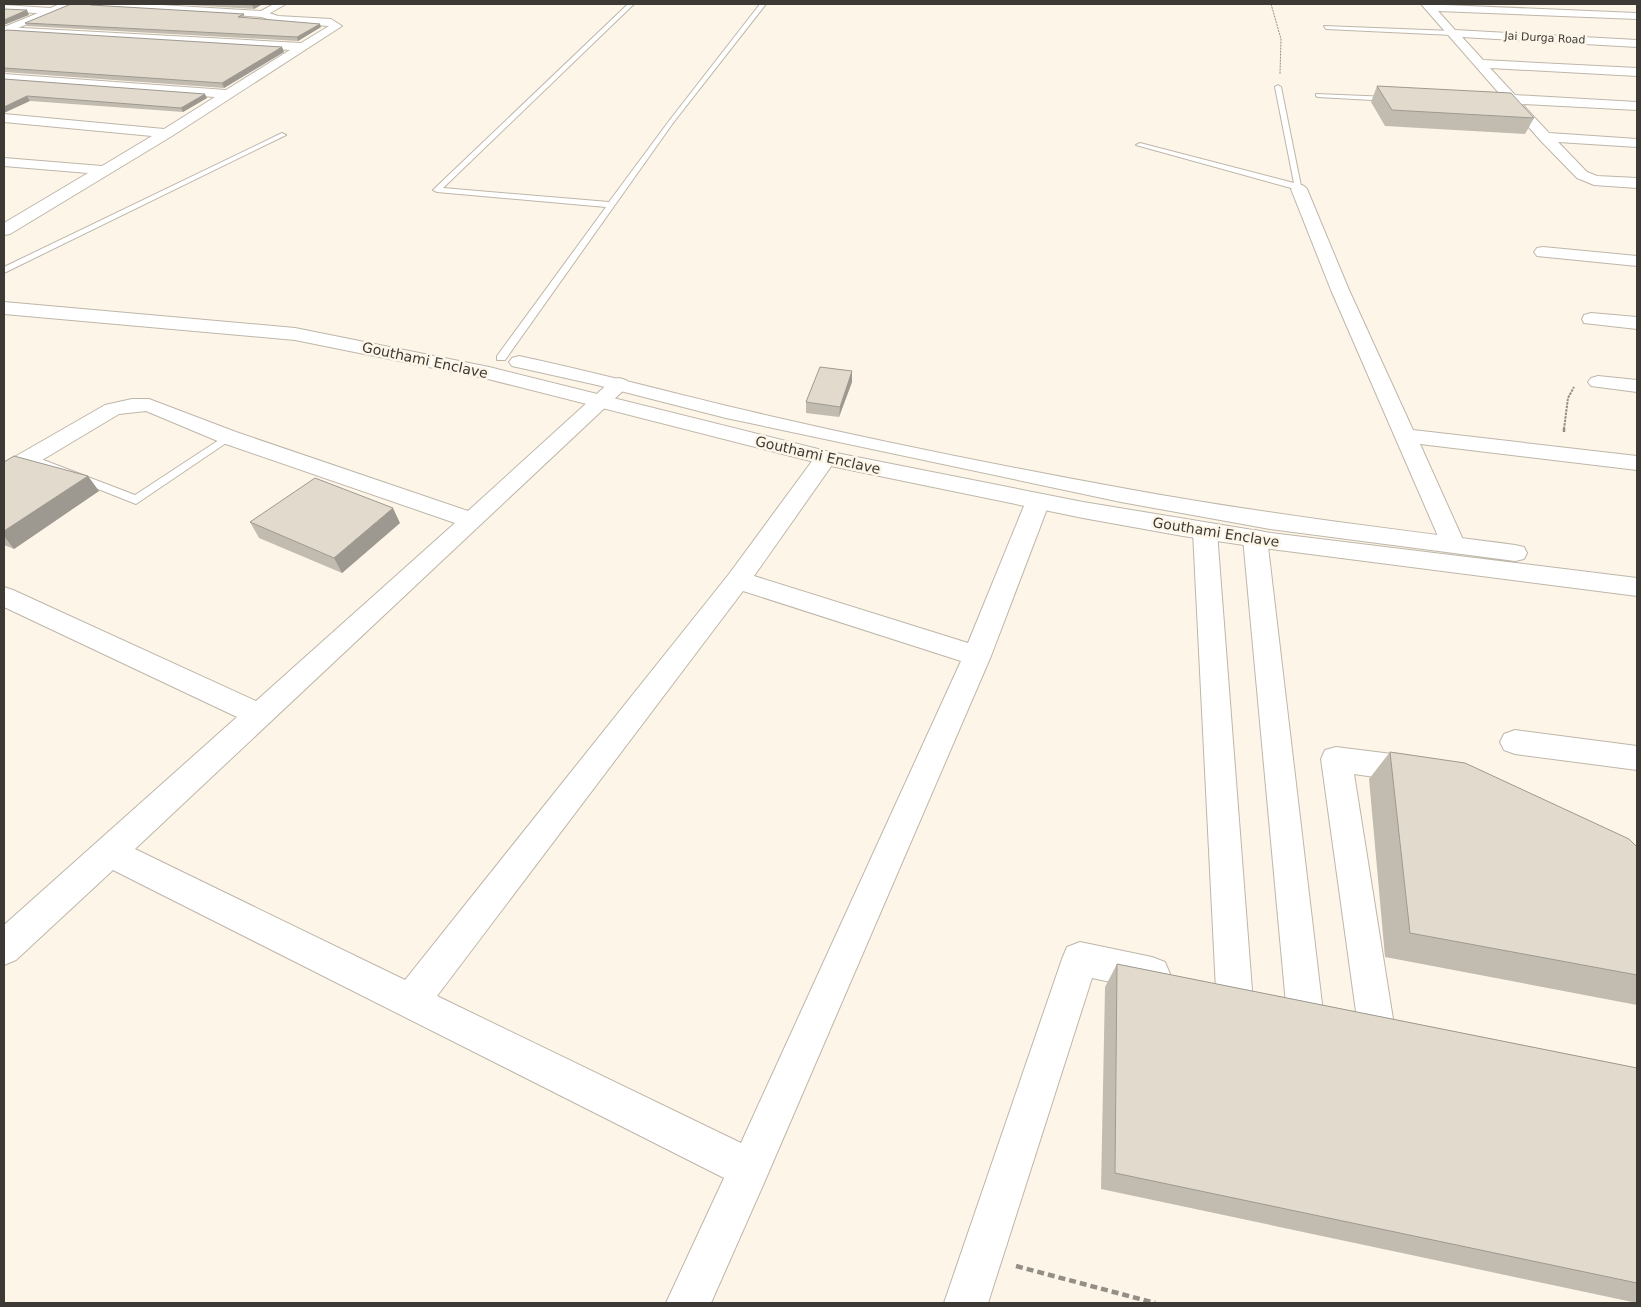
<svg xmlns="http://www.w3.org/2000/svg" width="1641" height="1307" font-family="'DejaVu Sans',sans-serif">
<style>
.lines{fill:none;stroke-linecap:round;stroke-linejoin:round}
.lane-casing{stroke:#beb6a9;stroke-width:2}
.street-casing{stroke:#beb6a9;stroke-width:2}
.secondary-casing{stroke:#beb6a9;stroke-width:2}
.path-far3{stroke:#948f86;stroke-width:1;stroke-dasharray:2 1;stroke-linecap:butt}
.path-far2{stroke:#948f86;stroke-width:2;stroke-dasharray:2.5 1;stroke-linecap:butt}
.path-far1{stroke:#948f86;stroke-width:2.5;stroke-dasharray:4.5 2.5;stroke-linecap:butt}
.path{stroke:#948f86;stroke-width:4.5;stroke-dasharray:7 4;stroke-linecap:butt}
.lane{fill:#fff;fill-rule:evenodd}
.street{fill:#fff;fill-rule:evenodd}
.secondary{fill:#fff;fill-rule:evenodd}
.wall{fill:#c2bcb0}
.shaded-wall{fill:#9e9990}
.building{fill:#e2dbcd;stroke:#9e9990}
.labels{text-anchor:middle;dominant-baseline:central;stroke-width:5;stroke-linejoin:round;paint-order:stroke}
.far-street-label{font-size:11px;fill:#3d3a35;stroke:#fdf6e8}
.street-label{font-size:14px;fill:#3d3a35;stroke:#fdf6e8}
</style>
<rect width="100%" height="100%" fill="#fdf6e8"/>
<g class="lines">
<g class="lane-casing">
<path id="lane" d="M628,4h6l-191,184 166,14 60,-81 91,-117h6l-93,119 -168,237h-8v-4l109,-149 -169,-15 -4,-2z
M1324,26l128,5 3,2 -3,2 -126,-6z
M1278,85l3,2 21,104 -166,-46 4,-2 154,40 -19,-96z
M1316,94l74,3 3,2 -3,2 -72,-4 -2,-1z
M282,133l4,2 -2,1 -280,137v-6z
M228,434l4,1 1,2 -1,2 -96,65 -111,-44 -2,-2 2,-2h8l102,39z"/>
</g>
<g class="street-casing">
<path id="street" d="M1421,4l216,9v6l-199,-8 17,19 182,10v7l-175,-10 21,23 154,8v8l-147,-8 25,27 122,7v8l-115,-6 27,29 88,6v8l-79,-5 29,30 10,4 40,2v10l-43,-3 -17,-7 -37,-38z
M4,5l46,3 5,3 -5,3 -46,-3z
M263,11l15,5 53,3 11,7 -170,110 -162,98 -6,1v-12l84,-50 -84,-7v-8l98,8 50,-30 -148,-14v-8l160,15 51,-32 -211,-15v-8l222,16 64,-40 -282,-18 -4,-1v-4l297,16 28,-17 -53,-4 -17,-6 -1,-2z
M1299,184l5,2 3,3 42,101 64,140 224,26v14l-217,-26 45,100 -3,6 -9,2 -9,-2 -113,-260 -40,-101 3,-3z
M1543,247l94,9v10l-100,-10 -3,-4 3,-4z
M1591,313l46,4v12l-53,-6 -2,-4 2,-4z
M1598,376l39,4v12l-46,-6 -3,-4 3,-4z
M619,378l7,2 3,4 -3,4 -491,461 270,131 324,-406 89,-121 8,-2 8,2 3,5 -83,118 214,67 58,-142 4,-5 8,-2 8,2 4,5 -59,155 -227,527 -53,120h-45l58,-125 -611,-308 -97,90 -12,5v-40l233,-208 -233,-110v-20l9,3 243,111 199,-178 -235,-81 -74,-31 -27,3 -107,64 -8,2v-17l101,-58 27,-6h17l87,33 232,79 144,-131zM743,591l218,70 -220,482 -304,-147z
M1205,524l9,2 3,6 35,458 -5,13 -13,5 -13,-5 -5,-13 -23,-458 3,-6z
M1255,530l9,2 3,6 55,466 -5,13 -13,5 -13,-5 -5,-13 -43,-466 3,-6z
M1515,730l122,16v24l-122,-16 -11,-4 -4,-8 4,-8z
M1336,747l80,10 11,4 4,9 -4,9 -11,4 -62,-9 39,245 -5,13 -13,5 -13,-5 -5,-13 -36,-260 4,-9z
M1080,942l72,15 13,5 5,12 -5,12 -13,5 -60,-13 -104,325h-44l118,-344 5,-12z"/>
</g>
<g class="secondary-casing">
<path id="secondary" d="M60,4h14l-70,30v-7z
M88,4h56l117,7 13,-7h12l-23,13 -170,-10z
M4,302l291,26 194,39 337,84 257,51 188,31 366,45v18l-366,-47 -88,-13 -100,-18 -257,-53 -338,-86 -193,-39 -291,-26z
M519,356c70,15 139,33 208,50 131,31 263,58 395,82 130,24 261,40 393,57l9,2 3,6 -3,6 -9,2 -245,-32 -149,-27 -395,-84 -129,-33 -85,-19 -3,-4 3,-4z"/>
</g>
<path class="path-far3" d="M1271,4l10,35 -1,35"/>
<path class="path-far2" d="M1564,429l4,-31 6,-11"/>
<path class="path-far1" d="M1564,432v-4"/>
<path class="path" d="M1016,1266l139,37"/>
<use href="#lane" class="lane"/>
<use href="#street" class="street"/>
<use href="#secondary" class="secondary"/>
</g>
<path class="wall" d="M171,4h89l1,1 -7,4z
M91,5l153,9 1,4 76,9 -23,14 -271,-15 -2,-3z
M4,31l278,16 2,5 -60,36 -220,-16z
M4,79l203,19 -24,14 -153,-11z
M1377,86l157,32 -9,16 -140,-8 -14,-24z
M852,382l-13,35 -33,-4v-11z
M4,462l95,29 -85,58 -10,-4z
M250,522l150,1 -58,50 -83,-35z
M1390,752l247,95v158l-252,-48 -16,-178z
M1117,964l520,104v235l-536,-114 4,-202z"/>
<path class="shaded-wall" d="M255,4h5l1,1 -7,4 -2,-4z
M27,10l2,5 -25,10v-5z
M320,24l1,3 -23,14 -1,-4z
M282,47l2,5 -60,36 -2,-5z
M205,94l2,4 -24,14 -2,-4z
M27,96l3,5 -26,12v-6z
M852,371v11l-13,35 1,-10z
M88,476l11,15 -85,58 -10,-13v-5z
M393,508l7,15 -58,50 -8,-15z"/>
<path class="building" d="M71,4h18l2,1 153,9 -6,3 82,7 -23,13 -272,-14z
M230,4h25l-3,1z
M4,9l23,1 -23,10z
M7,30l275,17 -60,36 -218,-15v-37z
M4,79l201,15 -24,14 -154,-12 -23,11z
M1377,86l134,7 23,25 -142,-8z
M820,367l32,4 -12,36 -34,-5z
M14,456l74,20 -84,55v-69z
M315,478l78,30 -59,50 -84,-36z
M1390,752l75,11 164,76 8,8v128l-227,-42z
M1117,964l520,104v215l-522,-110z"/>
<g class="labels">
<g class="far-street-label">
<text transform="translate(1545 38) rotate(3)">Jai Durga Road</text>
</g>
<g class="street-label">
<text transform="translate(425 360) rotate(12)">Gouthami Enclave</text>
<text transform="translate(818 455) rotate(13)">Gouthami Enclave</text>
<text transform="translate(1216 532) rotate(9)">Gouthami Enclave</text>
</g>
</g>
<rect width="1641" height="1307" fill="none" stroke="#3d3a35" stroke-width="10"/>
</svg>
